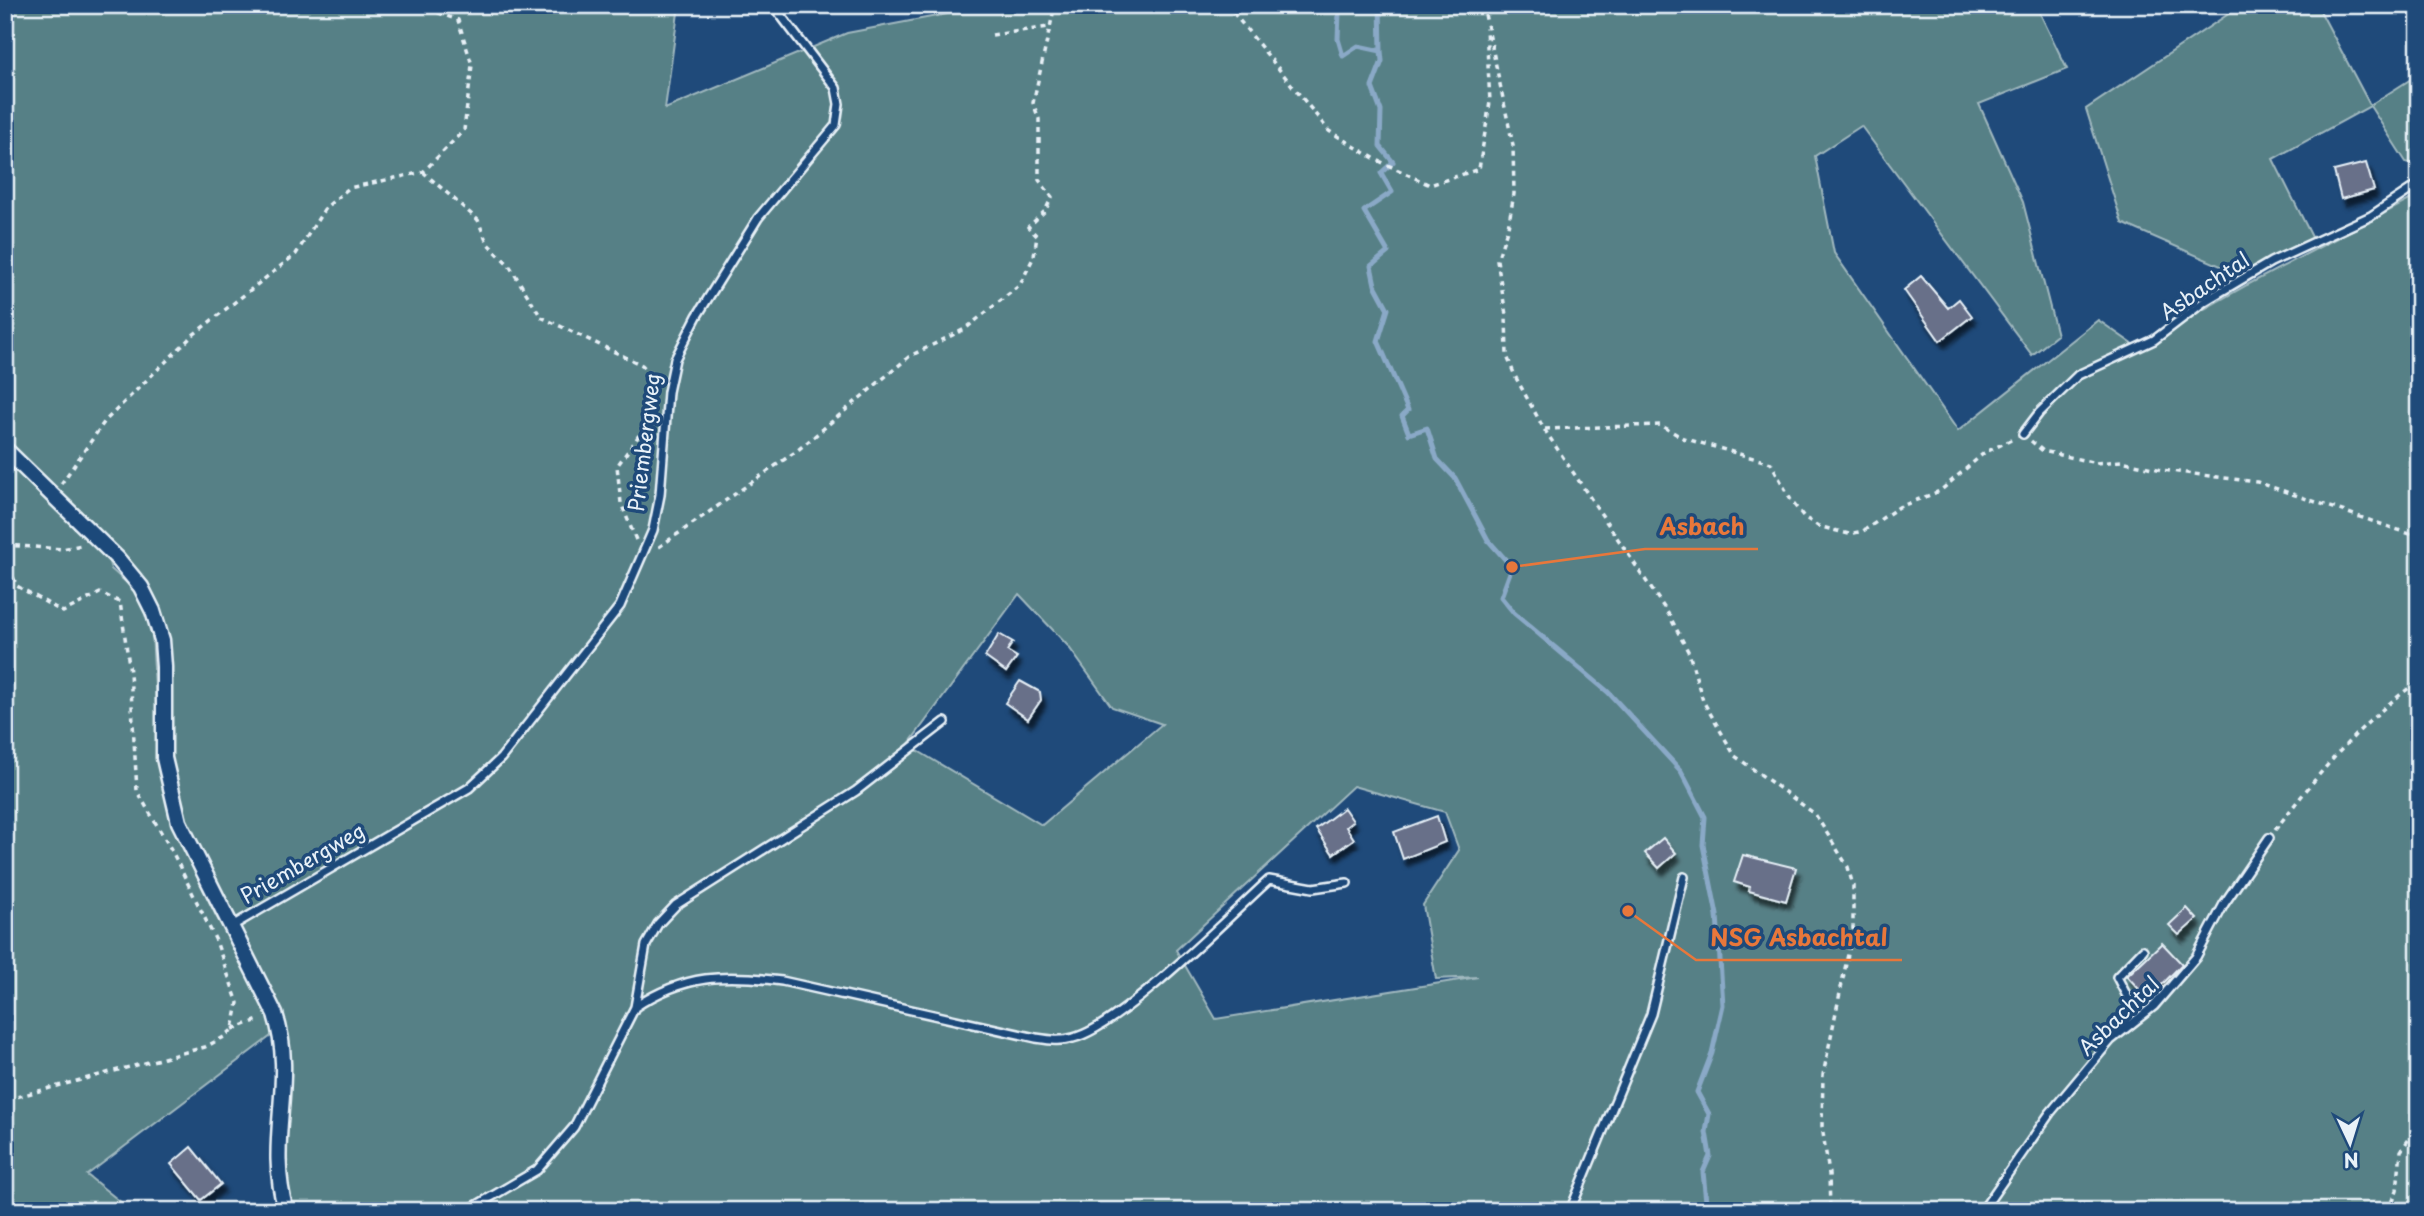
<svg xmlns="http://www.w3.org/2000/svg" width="2424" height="1216" font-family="'Playpen Sans',sans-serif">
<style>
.green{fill:#578086;stroke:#a0b8bf;stroke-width:2;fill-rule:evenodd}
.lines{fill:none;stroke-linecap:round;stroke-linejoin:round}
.stream{stroke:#8aa9c7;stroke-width:5}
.building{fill:#676f89;stroke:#e8f1f8;stroke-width:2;filter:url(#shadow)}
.lane-casing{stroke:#e8f1f8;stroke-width:12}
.street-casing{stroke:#e8f1f8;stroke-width:19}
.path{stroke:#e8f1f8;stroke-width:3.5;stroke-dasharray:5 5;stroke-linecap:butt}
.lane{stroke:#1f4a7a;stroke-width:7}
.street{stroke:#1f4a7a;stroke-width:14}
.labels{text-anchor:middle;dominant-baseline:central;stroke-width:7;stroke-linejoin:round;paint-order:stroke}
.street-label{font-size:21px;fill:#e8f1f8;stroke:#1f4a7a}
.leader{fill:none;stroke:#e8773b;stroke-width:2.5}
.callout-dot{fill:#e8773b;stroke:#1f4a7a;stroke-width:2.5}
.callout-label{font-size:23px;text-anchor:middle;font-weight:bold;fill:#e8773b;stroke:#1f4a7a;stroke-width:7;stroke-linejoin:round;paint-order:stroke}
</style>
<defs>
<filter id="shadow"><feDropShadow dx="4" dy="7" stdDeviation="2" flood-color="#0009"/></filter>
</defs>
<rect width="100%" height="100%" fill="#1f4a7a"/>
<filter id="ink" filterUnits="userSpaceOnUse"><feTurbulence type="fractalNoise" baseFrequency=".0143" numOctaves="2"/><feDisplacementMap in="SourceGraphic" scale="14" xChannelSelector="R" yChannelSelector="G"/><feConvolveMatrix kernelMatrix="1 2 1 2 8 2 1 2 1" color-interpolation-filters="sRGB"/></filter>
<g filter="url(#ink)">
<path class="green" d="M5,5h674l-14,104 182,-76 132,-25 50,5 -1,-8h1008l31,64 -88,35 44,98 34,133 -25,20 -171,-229 -46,30 19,97 124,178 140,-111 39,27 110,-62 172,-90v1016h-2128l-11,-35 -5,-143 -188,142 45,36h-127zM102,539l49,50 13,36 5,132 17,71 87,183 -57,-95 -41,-86 -16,-69 -7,-129 -14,-39 -27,-24zM1019,594l49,52 44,61 50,17 -120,101 -134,-80zM1353,786l92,26 14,38 -36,55 13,74 42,-2 -262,42 -40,-69z
M2242,5h75l53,100 49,-31v92l-13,-4 -36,-56 -97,53 40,80 -74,35 -117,-51 -36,-114z"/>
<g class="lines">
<path class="stream" d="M1329,5l10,7 -1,27 5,17 15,-10 23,5 1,10 -10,26 9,24 -1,35 13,16 -12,11 11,19 -28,19 24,41 -17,14 4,19 13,24 -10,32 30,69 -6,6 7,18 18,-6 10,31 18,19 33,62 24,27 -11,30 13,16 94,79 73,79 24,46 -2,28 14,70 6,90 -11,48 -15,39 12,22 -3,18 4,24 -7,16 4,39
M1380,5l1,46"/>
</g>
<path class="building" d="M2366,163l8,27 -33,9 -7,-28z
M1921,276l27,32 11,-9 13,17 -32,25 -36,-51z
M999,634l14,8 -6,9 10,6 -11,15 -21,-15z
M1020,681l20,11 1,8 -13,19 -23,-16z
M1344,808l9,13 -7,6 8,12 -21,15 -17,-25z
M1437,816l8,26 -42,17 -9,-27z
M1663,838l13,15 -17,15 -14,-15z
M1743,855l53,13 -10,33 -37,-10 1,-4 -16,-5z
M2187,908l10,11 -18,16 -10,-10z
M2162,943l20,21 -34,35 -21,-23z
M191,1147l30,37 -20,16 -30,-36z"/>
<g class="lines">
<g class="lane-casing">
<path id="lane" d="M2023,434l16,-21 39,-38 76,-35 51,-39 66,-39 100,-46 48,-32
M232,926l237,-138 32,-30 119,-152 33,-76 7,-35 8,-103 7,-33 22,-43 61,-98 78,-93 3,-21 -3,-16 -63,-83
M635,1007c50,-33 89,-33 147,-26l254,57c13,2 24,4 37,0 47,-11 155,-121 196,-158l44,8 34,-5
M2123,1030l8,-26 -14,-27 26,-27
M467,1211l70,-41 37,-43 61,-120 11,-62 12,-21 18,-19 180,-114 89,-69
M1570,1211l81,-197 33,-137
M1982,1211l68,-98 61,-73 43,-34 42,-49 28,-53 45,-66"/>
</g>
<g class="street-casing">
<path id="street" d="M5,449l112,109 24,29 12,24 9,29 2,27v91l15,64 96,192c22,68 -10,125 11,197"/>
</g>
<path class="path" d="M1227,5l102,126 48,29 53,25 49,-16 11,-67 -4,-74
M1483,5l30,140 1,49 -6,33 -11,33 9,55 1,41 8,20 29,53 125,186 20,38 14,48 32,55 80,58 33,53 5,19v44l-30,145 -1,51 7,48 1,37
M992,35l57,-8
M423,172l55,48 9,23 22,22 32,52 101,48 16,17
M1545,429l115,-4 23,13 88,25 21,39 12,15 14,9 31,8 14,-3 36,-24 41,-16 44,-38 29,-14
M2031,441l12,10 53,12 25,-2 41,9 95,12 162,55
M61,484l44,-63 88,-86 103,-81 29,-46 24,-20 74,-16 41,-42 8,-65 -14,-45 -41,-15
M636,540l-15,-37 -4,-37 19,-26 18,-32
M5,545l57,4 20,-4
M659,547l139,-97 112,-94 55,-27 55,-44 14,-29 3,-20 -9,-9 17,-16 7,-14 -13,-17v-61l-6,-16 22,-98
M5,559l12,27 46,26 37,-19 20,9 10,70 7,119 35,60 44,90 22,62 -5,26 -9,8 -19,10 -200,53
M2275,830c44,-57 85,-108 144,-149
M233,1029l28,-10
M2389,1211l8,-21 4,-39 18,-27"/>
<use href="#lane" class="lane"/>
<use href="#street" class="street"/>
</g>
</g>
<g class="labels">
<g class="street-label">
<text transform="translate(2204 285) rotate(-34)">Asbachtal</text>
<text transform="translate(643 442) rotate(-83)">Priembergweg</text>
<text transform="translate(302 862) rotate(-30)">Priembergweg</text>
<text transform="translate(2118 1015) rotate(-44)">Asbachtal</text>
</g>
</g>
<path class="leader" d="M1512 567L1645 549H1758M1628 911L1696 960H1902"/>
<g class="callout-dot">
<circle cx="1512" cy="567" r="7"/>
<circle cx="1628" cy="911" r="7"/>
</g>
<g class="callout-label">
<text x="1702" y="535">Asbach</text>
<text x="1799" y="946">NSG Asbachtal</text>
</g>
<rect width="2424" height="1216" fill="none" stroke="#1f4a7a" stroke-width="28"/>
<rect x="14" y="14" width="2396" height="1188" fill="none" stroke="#e8f1f8" stroke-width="2.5" filter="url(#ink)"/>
<g transform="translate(2350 1143) rotate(176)" stroke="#1f4a7a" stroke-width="5" paint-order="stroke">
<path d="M0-5L12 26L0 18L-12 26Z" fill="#e8f1f8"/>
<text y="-10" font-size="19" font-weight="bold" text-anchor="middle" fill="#e8f1f8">N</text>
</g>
</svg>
